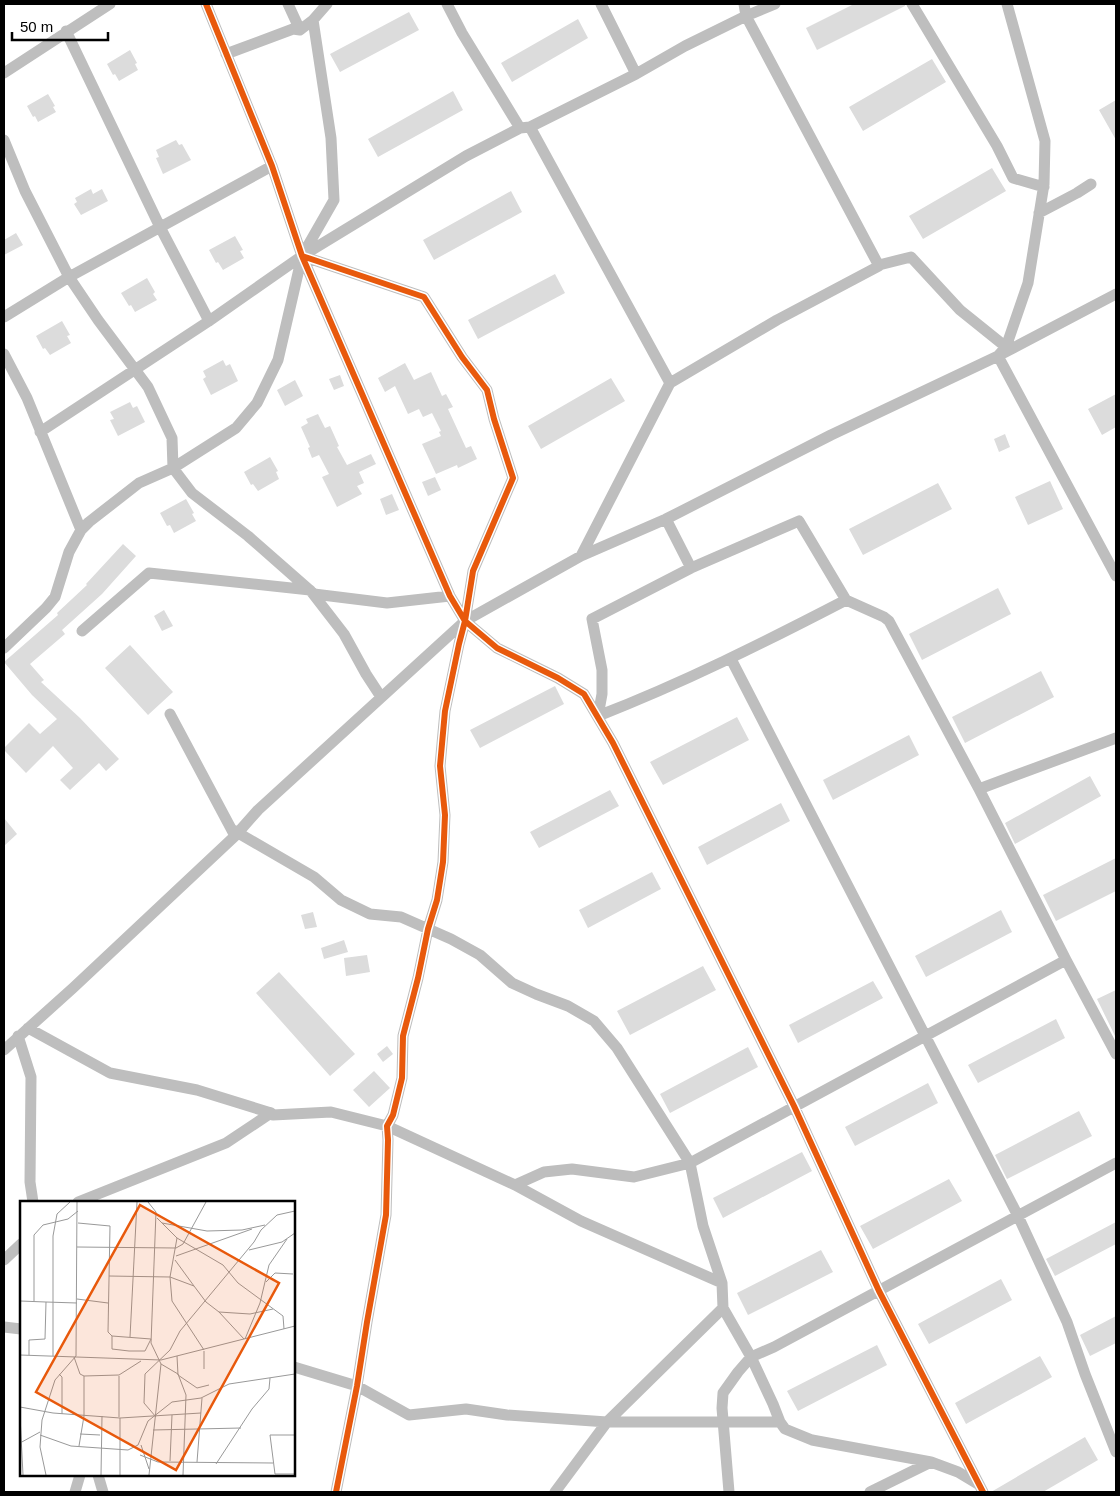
<svg xmlns="http://www.w3.org/2000/svg" width="1120" height="1496" font-family="Arial,sans-serif">
<style>
.building{fill:#dcdcdc}
.lines{fill:none;stroke-linecap:round;stroke-linejoin:round}
.street{stroke:#bebebe;stroke-width:11}
.cycleway-casing{stroke:#fff;stroke-width:9}
.cycleway{stroke:#e8590c;stroke-width:6}
.inset-road{fill:none;stroke:#999;stroke-width:1}
.view{fill:#e8590c;fill-opacity:0.15;stroke:#e8590c;stroke-width:2.5}
.inset-edge{fill:none;stroke:#000;stroke-width:2.5}
</style>
<rect width="100%" height="100%" fill="#fff"/>
<path class="building" d="M854,4h51v2l-88,44 -11,-22z
M409,12l10,18 -79,42 -10,-18z
M578,19l10,19 -76,44 -11,-19z
M130,50l7,13 -2,1 3,6 -19,11 -4,-7 -2,1 -6,-11z
M932,59l14,23 -83,49 -14,-24z
M453,91l10,19 -85,47 -10,-18z
M48,94l7,12 -2,1 3,5 -18,10 -3,-6 -2,1 -6,-11z
M1116,100v40l-17,-30z
M176,140l3,5 3,-1 9,16 -28,14 -7,-16 3,-1 -3,-7z
M992,168l14,23 -83,48 -14,-23z
M91,189l2,5 9,-5 6,12 -27,14 -7,-11 3,-2 -2,-4z
M511,191l11,21 -88,48 -11,-20z
M16,233l7,12 -19,10v-15z
M235,236l8,14 -3,1 4,7 -21,12 -5,-8 -2,1 -7,-13z
M555,274l10,19 -87,46 -10,-19z
M147,278l8,14 -2,2 4,6 -22,12 -4,-7 -2,1 -8,-13z
M62,321l8,14 -3,1 4,7 -21,12 -5,-7 -2,1 -7,-13z
M223,360l3,6 4,-2 8,17 -27,14 -8,-16 3,-2 -3,-6z
M405,363l9,17 17,-8 11,24 4,-2 7,13 -5,2 18,39 5,-2 6,13 -19,9 -1,-3 -21,9 -14,-30 19,-8 -2,-4 2,-1 -9,-18 -9,4 -4,-8 -11,5 -13,-28 -10,6 -7,-14z
M340,375l4,11 -10,4 -5,-11z
M611,378l14,23 -84,48 -13,-23z
M295,380l8,16 -18,10 -8,-16z
M1116,394v33l-14,8 -14,-26z
M130,402l3,6 4,-2 8,16 -27,14 -8,-16 4,-1 -4,-7z
M318,414l7,14 5,-2 9,20 -2,1 10,18 24,-11 5,10 -17,8 5,11 -7,3 5,8 -25,13 -15,-30 7,-3 -10,-19 -7,3 -4,-10 2,-1 -9,-20 7,-4 -2,-4z
M1005,434l5,13 -11,5 -5,-13z
M270,457l8,14 -2,1 3,7 -21,12 -5,-7 -2,1 -7,-13z
M435,477l6,13 -13,6 -6,-14z
M1050,481l13,28 -35,16 -13,-28z
M938,483l14,26 -89,46 -14,-26z
M392,494l7,16 -13,5 -6,-16z
M186,499l8,14 -2,1 4,7 -22,12 -4,-8 -3,1 -7,-13z
M123,544l13,12 -34,38 -40,36 3,4 -35,30 14,16 -3,2 39,36 39,41 -13,12 -7,-8 -29,27 -10,-10 13,-12 -20,-22 -27,27 -22,-23v-2l25,-25 11,11 17,-15 -25,-24 -28,-33 54,-47 -1,-2 30,-28 -1,-1z
M998,588l13,26 -89,46 -13,-26z
M164,610l9,16 -11,5 -8,-15z
M130,645l43,47 -25,23 -43,-47z
M1041,671l13,26 -89,46 -13,-26z
M555,686l9,18 -84,44 -10,-18z
M737,717l12,23 -86,45 -13,-23z
M909,735l10,20 -86,45 -10,-20z
M1090,776l11,20 -86,48 -10,-21z
M610,790l9,16 -80,42 -9,-16z
M781,803l9,18 -83,44 -9,-18z
M4,818l13,16 -13,12z
M1116,858v33l-60,30 -13,-26z
M652,872l9,17 -73,39 -9,-18z
M1001,910l11,22 -86,45 -11,-21z
M313,912l4,15 -12,2 -4,-14z
M344,940l4,12 -24,7 -3,-11z
M367,955l3,17 -24,4 -2,-18z
M703,966l13,24 -86,45 -13,-24z
M279,972l76,82 -25,22 -74,-83z
M873,981l10,17 -85,45 -9,-18z
M1116,990v48l-19,-39z
M1056,1019l9,19 -87,45 -10,-18z
M387,1046l6,8 -10,8 -6,-8z
M748,1047l10,20 -88,46 -10,-19z
M374,1071l16,17 -21,19 -16,-17z
M928,1083l10,20 -83,43 -10,-19z
M1079,1111l13,25 -85,43 -12,-24z
M802,1152l10,19 -89,47 -10,-20z
M949,1179l13,22 -89,48 -13,-23z
M1116,1222v22l-61,32 -9,-17z
M821,1250l12,22 -85,43 -11,-22z
M1001,1279l11,21 -83,44 -11,-20z
M1116,1316v27l-26,13 -10,-21z
M877,1345l10,20 -89,46 -11,-20z
M1040,1356l12,21 -86,47 -11,-21z
M1085,1437l13,23 -55,32h-52z"/>
<g class="lines">
<path class="street" d="M206,4l66,162 30,90 148,340 15,25 32,27 61,30 26,16 29,49 181,363 85,185 104,201
M288,4l12,26
M447,4l15,29 58,95
M601,4l35,70
M912,4l85,142 16,32 31,9
M1007,4l38,137 -1,43 -16,99 -22,64 -8,9 118,220
M66,31l94,196 49,94
M226,54l67,-25 7,1 13,-10
M4,73l106,-69
M530,127l140,256
M4,140l21,51 44,86 29,43 50,67 24,51 1,30 19,25 56,43 66,58 73,9 63,-7
M1039,213l38,-20 14,-9
M302,256l122,41 38,60 25,33 7,29 19,59 -40,93 -8,50 -6,23 -14,67 -5,55 5,49 -2,47 -6,38 -9,29 -10,49 -15,58 -1,42 -9,37 -6,11 1,14 -2,75 -19,107 -10,64 -21,106
M879,265l32,-8 49,53 46,37
M4,317l65,-40 203,-111
M4,354l23,44 54,132
M40,432l169,-111 93,-65 164,-100 54,-28 10,-1 106,-53 49,-28 61,-30 29,-12
M666,519l25,49
M581,556l89,-173 107,-63 102,-54 -133,-250 -2,-12
M82,631l67,-58 161,17 34,44 22,40 15,23
M4,648l42,-40 9,-11 14,-45 12,-22 8,-8 50,-39 34,-15 63,-40 21,-25 21,-43 24,-104 32,-56 -3,-62 -18,-118 14,-16
M731,659l287,557 49,106 18,52 31,78
M170,714l65,122
M598,716c85,-33 167,-74 248,-116l38,17 5,4 90,168 87,171 50,94
M598,716l4,-22v-24l-10,-51 99,-51 108,-47 47,79
M979,789l137,-51
M233,830l81,47 27,23 29,14 31,3 50,22 29,16 32,28 24,11 32,12 26,15 23,27 73,115 13,63 19,57 1,25 28,49 22,47 7,18 5,7 27,11 119,22 27,10 20,12
M28,1028l82,45 87,17 74,23
M18,1036l13,41 -1,105 3,20
M4,1050l69,-62 162,-152 23,-26 207,-189 116,-65 85,-37 165,-84 167,-79 118,-62
M78,1202l148,-59 45,-30 2,2 58,-3 56,14 128,59
M4,1260l17,-16
M722,1283l-141,-62 -66,-36 29,-13 28,-3 62,8 56,-14 376,-203
M4,1327l17,2
M294,1367l63,19 52,29 57,-6 41,6 100,7h173
M98,1475l5,17
M75,1492l5,-17
M555,1492l52,-70 116,-114
M729,1492l-7,-84 1,-15 15,-21 13,-15 23,-10 342,-184
M870,1492l61,-30"/>
<g class="cycleway-casing">
<path id="cycleway" d="M206,4l66,162 30,90 148,340 15,25 32,27 61,30 26,16 29,49 181,363 85,185 104,201
M302,256l122,41 38,60 25,33 7,29 19,59 -40,93 -8,50 -6,23 -14,67 -5,55 5,49 -2,47 -6,38 -9,29 -10,49 -15,58 -1,42 -9,37 -6,11 1,14 -2,75 -19,107 -10,64 -21,106"/>
</g>
<use href="#cycleway" class="cycleway"/>
</g>
<g transform="translate(20 1201)">
<rect width="275" height="275" fill="#fff"/>
<path class="inset-road" d="M128,1l8,10 -5,131 10,21 -12,111M137,17l20,20 -7,39 2,24 32,49M58,22l32,3 -2,106 4,4 39,3 -6,12h-16l-17,-2v-13M142,22l45,8 35,-1 23,-5M157,37l46,27 15,18 45,33 1,13M57,46l99,1 7,-4 23,-42M229,49l33,-8 13,-9M156,55l76,-27M89,75l61,1 24,9 -19,-26M246,81l9,-9 18,1M174,85l12,16 13,10 31,2 23,-5M57,98l31,4M0,100l26,1 -1,37 -16,1v15M14,100v-66l9,-10 25,-6 10,-8M26,101l31,1M199,111l25,27M110,136l7,-135M225,138l15,-36 9,-38 18,-26M0,154l141,5 134,-34M33,155v-120l4,-22 13,-12M157,155l1,19 19,13 12,-3M54,156l6,17 4,2M141,163l17,10 8,21 -3,80M184,168v-18M39,173l3,3v37M0,206l33,6 67,5 81,-5M0,215l3,59M99,216v-41M136,216l-12,-14 1,-29 25,-24 10,-19 74,-89 7,-12 16,-15 18,-4M100,217v57M133,229l88,-2M60,233l20,1M20,234l31,11 57,4 10,-5 10,-24 24,-19 29,-4 28,-14 66,-10M275,234h-25l5,39h20M0,242l20,-11M121,244l8,24M59,245l5,-30v-40l35,-1 22,-14M120,254l18,7 115,1M150,260l2,-46M177,261l5,-64M196,263l36,-55 17,-20 1,-11M26,274l-6,-28 2,-27 13,-40 21,-24 1,-154M81,274l1,-59"/>
<path class="view" d="M120,4l139,78 -103,187 -140,-78z"/>
<rect width="275" height="275" class="inset-edge"/>
</g>
<rect width="1120" height="1496" fill="none" stroke="#000000" stroke-width="10"/>
<path d="M12 32v8h96v-8" fill="none" stroke="#000000" stroke-width="2.5"/>
<text x="20" y="32" font-size="15" fill="#000000" stroke="#ffffff" stroke-width="4" paint-order="stroke">50 m</text>
</svg>
